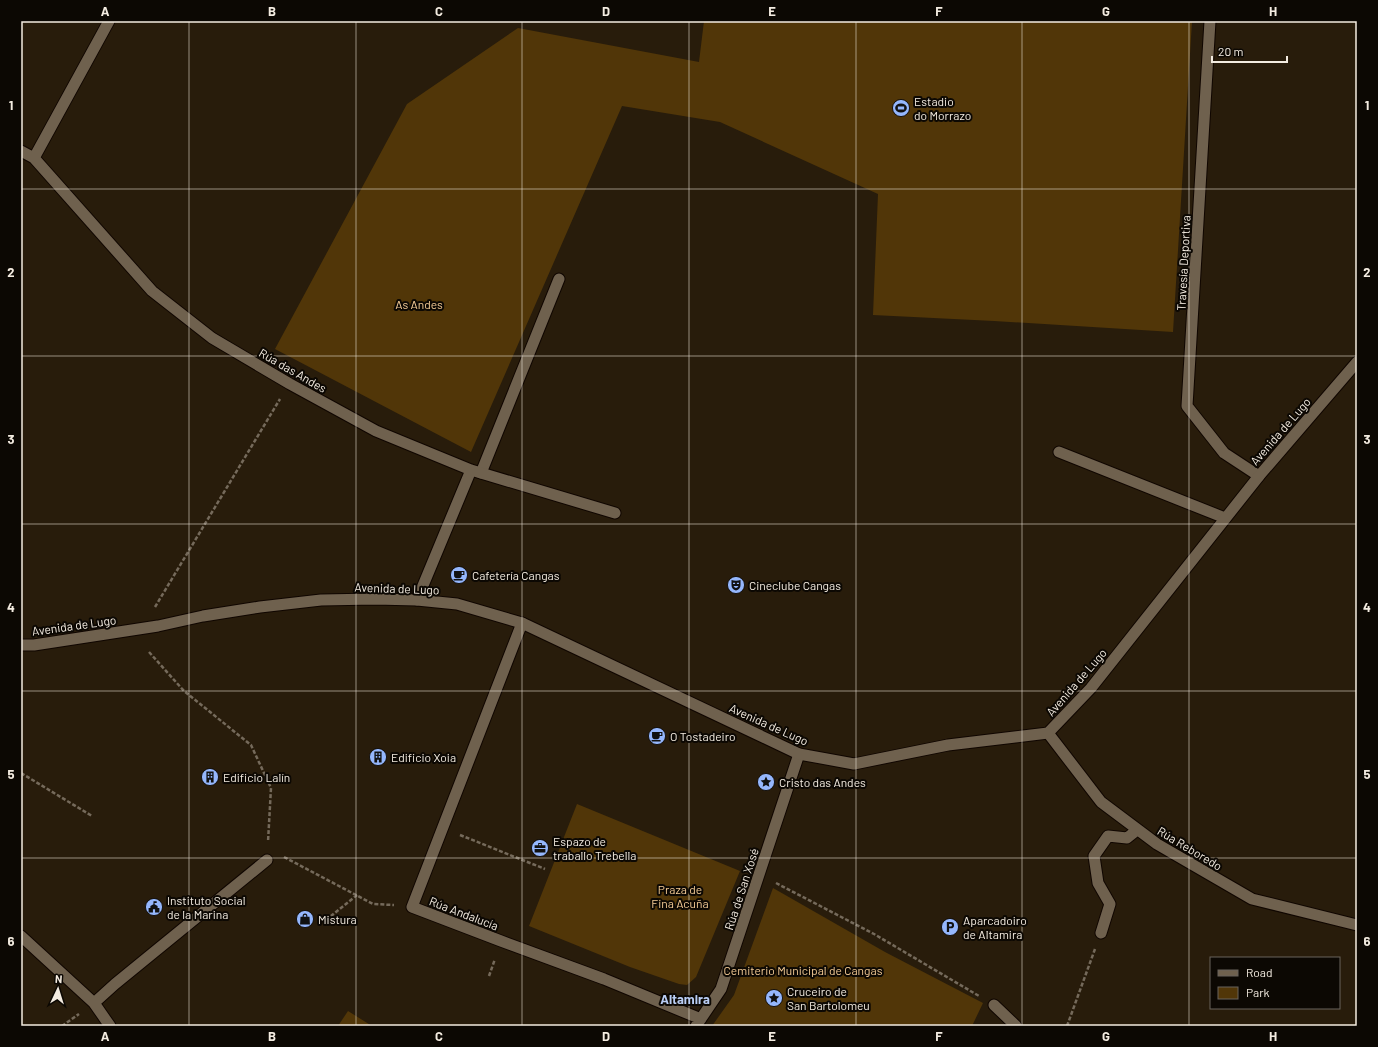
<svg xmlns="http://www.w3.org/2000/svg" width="1378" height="1047" font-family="Barlow,sans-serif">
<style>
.green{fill:#513608}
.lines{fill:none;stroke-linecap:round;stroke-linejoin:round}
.service-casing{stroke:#100600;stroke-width:13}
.minor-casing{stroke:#100600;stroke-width:13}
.tertiary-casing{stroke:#100600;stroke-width:13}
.path{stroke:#756a5b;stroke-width:2.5;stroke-dasharray:4 2;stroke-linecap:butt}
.service{stroke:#6f614e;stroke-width:11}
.minor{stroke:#6f614e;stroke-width:11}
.tertiary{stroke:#6f614e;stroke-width:11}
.grid{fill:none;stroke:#f4ece1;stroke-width:1;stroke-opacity:0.55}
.labels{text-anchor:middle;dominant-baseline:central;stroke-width:4;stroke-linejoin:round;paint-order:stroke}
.poi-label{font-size:12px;fill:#f4ece1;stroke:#0c0803;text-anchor:start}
.street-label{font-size:12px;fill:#f4ece1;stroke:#0c0803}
.park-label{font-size:12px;fill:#f5cc96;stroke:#0c0803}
.neighbourhood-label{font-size:13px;font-weight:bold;fill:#bacef5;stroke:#0c0803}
.neatline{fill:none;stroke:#f4ece1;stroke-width:1.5}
.grid-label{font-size:13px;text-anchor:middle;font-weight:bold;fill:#f4ece1}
</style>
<rect width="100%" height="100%" fill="#281c0b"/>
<path class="green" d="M704,21h488l-19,311 -179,-11 -121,-6 5,-121 -158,-72 -98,-16 -151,346 -196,-103 132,-245 111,-76 181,34z
M577,804l163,67 -44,106 -9,8 -8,-1 -49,-17 -101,-41z
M773,888l112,64 98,51 -11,23h-260l22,-31z
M348,1011l24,15h-34z"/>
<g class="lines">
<g class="service-casing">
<path id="service" d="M481,473l78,-194"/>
</g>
<g class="minor-casing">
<path id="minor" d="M1210,21l-23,385 37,47 35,23
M21,151l13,7 118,133 60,47 78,46 86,47 95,39 144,43
M34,158l75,-137
M1059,452l166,66
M417,600l54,-130
M522,623l-110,284 89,34 103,38 97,40
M1048,733l53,69 56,42 95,55 105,26
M1101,933l9,-29 -12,-21 -4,-27 14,-20 19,2 10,-8
M21,936l73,67 16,23
M94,1003l21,-19 152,-124
M994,1005l22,21
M696,1026l25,-37 78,-235"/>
</g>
<g class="tertiary-casing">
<path id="tertiary" d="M21,645h13l124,-19 45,-10 57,-9 61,-7 54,-1 42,1 40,4 65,19 277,131 55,10 94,-19 100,-12 43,-45 168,-212 98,-114"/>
</g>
<path class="path" d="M155,607l125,-208
M149,652l35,39 67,54 20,43 -3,54
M21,773l71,43
M460,835l85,34
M284,857l89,47 21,1
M776,883l98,51 105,62
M326,920l31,-25
M489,976l6,-17
M62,1026l17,-12
M1067,1026l28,-77"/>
<use href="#service" class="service"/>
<use href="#minor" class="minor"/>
<use href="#tertiary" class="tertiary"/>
</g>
<path class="grid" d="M189,21v1005M356,21v1005M522,21v1005M689,21v1005M856,21v1005M1022,21v1005M1189,21v1005M21,189h1336M21,356h1336M21,524h1336M21,691h1336M21,858h1336"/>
<defs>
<g id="stadium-disc" transform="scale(0.9)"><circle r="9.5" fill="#95b7fd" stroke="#0c0803"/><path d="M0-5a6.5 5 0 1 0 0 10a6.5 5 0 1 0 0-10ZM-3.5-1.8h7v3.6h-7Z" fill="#111"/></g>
<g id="cafe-disc" transform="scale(0.9)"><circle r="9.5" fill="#95b7fd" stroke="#0c0803"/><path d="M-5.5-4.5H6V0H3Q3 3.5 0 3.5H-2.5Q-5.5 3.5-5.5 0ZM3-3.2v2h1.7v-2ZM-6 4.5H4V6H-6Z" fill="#111"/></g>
<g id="theatre-disc" transform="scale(0.9)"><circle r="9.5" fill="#95b7fd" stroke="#0c0803"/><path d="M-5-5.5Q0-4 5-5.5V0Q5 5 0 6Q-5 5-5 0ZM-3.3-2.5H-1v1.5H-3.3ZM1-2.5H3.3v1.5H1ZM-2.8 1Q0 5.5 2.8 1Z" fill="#111"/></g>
<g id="building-disc" transform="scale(0.9)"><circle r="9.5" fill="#95b7fd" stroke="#0c0803"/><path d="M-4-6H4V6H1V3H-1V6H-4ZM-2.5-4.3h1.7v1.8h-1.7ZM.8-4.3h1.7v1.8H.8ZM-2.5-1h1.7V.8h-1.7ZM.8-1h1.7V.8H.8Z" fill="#111"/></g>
<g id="sight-disc" transform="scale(0.9)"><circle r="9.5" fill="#95b7fd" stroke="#0c0803"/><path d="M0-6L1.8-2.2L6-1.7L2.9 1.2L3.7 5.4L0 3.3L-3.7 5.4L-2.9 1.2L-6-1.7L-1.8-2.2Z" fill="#111"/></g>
<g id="office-disc" transform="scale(0.9)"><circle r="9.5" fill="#95b7fd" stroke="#0c0803"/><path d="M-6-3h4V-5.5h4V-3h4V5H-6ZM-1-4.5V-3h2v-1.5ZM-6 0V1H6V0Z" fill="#111"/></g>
<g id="civic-disc" transform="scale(0.9)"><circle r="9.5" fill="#95b7fd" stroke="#0c0803"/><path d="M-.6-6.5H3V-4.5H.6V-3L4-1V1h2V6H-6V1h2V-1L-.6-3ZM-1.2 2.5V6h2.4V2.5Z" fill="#111"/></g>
<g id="shop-disc" transform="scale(0.9)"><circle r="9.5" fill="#95b7fd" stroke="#0c0803"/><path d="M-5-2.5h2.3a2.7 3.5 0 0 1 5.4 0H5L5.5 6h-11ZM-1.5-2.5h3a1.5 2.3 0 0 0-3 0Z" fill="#111"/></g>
<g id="parking-disc" transform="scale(0.9)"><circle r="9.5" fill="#95b7fd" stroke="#0c0803"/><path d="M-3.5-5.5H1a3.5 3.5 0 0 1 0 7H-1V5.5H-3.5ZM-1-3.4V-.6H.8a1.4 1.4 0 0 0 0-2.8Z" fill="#111"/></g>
</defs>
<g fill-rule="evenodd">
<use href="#stadium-disc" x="901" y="108"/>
<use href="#cafe-disc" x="459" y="575"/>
<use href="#theatre-disc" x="736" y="585"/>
<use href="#cafe-disc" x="657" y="736"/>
<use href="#building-disc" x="378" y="757"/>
<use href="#building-disc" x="210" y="777"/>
<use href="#sight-disc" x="766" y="782"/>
<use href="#office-disc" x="540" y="848"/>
<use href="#civic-disc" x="154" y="907"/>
<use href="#shop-disc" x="305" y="919"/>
<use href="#parking-disc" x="950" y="927"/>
<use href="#sight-disc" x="774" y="998"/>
</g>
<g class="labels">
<g class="poi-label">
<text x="914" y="101">Estadio<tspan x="914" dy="14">do Morrazo</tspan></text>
<text x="472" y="575">Cafetería Cangas</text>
<text x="749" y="585">Cineclube Cangas</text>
<text x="670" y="736">O Tostadeiro</text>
<text x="391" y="757">Edificio Xoia</text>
<text x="223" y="777">Edificio Lalín</text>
<text x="779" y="782">Cristo das Andes</text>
<text x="553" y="841">Espazo de<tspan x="553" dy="14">traballo Trebella</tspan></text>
<text x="167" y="900">Instituto Social<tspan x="167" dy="14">de la Marina</tspan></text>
<text x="318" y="919">Mistura</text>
<text x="963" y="920">Aparcadoiro<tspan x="963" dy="14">de Altamira</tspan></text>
<text x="787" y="991">Cruceiro de<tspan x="787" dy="14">San Bartolomeu</tspan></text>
</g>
<g class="street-label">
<text transform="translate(1183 263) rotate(-87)">Travesía Deportiva</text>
<text transform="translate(293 370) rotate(30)">Rúa das Andes</text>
<text transform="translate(1280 431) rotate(-49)">Avenida de Lugo</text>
<text transform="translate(397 588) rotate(2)">Avenida de Lugo</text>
<text transform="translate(74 625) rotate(-8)">Avenida de Lugo</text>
<text transform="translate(1076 682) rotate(-49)">Avenida de Lugo</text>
<text transform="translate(769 724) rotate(24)">Avenida de Lugo</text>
<text transform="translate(1190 848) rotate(31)">Rúa Reboredo</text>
<text transform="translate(741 889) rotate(-72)">Rúa de San Xosé</text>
<text transform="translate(464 913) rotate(21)">Rúa Andalucía</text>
</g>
<g class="park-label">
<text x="419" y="304">As Andes</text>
<text x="680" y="889">Praza de<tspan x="680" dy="14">Fina Acuña</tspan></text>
<text x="803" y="970">Cemiterio Municipal de Cangas</text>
</g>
<g class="neighbourhood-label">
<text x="685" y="999">Altamira</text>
</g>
</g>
<rect width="1378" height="1047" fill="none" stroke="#0c0803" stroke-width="44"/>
<rect x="1210" y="957" width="130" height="52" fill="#0c0803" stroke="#69635c"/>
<rect x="1218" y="970" width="20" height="6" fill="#6f614e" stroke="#69635c"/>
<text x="1246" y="977" font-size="12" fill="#f4ece1">Road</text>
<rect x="1218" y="987" width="20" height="12" fill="#513608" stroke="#69635c"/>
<text x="1246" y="997" font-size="12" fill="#f4ece1">Park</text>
<g transform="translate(58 989) rotate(4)" stroke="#0c0803" stroke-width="3" paint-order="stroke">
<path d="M0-3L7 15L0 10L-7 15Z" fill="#f4ece1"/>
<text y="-6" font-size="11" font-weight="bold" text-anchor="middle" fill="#f4ece1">N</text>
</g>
<path d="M1212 56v6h75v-6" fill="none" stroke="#f4ece1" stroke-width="2"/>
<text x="1218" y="56" font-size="12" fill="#f4ece1" stroke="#0c0803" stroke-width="3" paint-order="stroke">20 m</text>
<rect x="22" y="22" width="1334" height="1003" class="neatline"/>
<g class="grid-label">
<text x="105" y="16">A</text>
<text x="272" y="16">B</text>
<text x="439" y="16">C</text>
<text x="606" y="16">D</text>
<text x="772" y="16">E</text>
<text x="939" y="16">F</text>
<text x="1106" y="16">G</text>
<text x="1273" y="16">H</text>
<text x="11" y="110">1</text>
<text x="1367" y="110">1</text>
<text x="11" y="277">2</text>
<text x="1367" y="277">2</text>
<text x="11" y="444">3</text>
<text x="1367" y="444">3</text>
<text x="11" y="612">4</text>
<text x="1367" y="612">4</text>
<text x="11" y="779">5</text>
<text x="1367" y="779">5</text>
<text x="11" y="946">6</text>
<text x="1367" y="946">6</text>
<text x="105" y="1041">A</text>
<text x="272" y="1041">B</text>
<text x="439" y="1041">C</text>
<text x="606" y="1041">D</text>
<text x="772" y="1041">E</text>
<text x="939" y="1041">F</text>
<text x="1106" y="1041">G</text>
<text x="1273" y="1041">H</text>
</g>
</svg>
